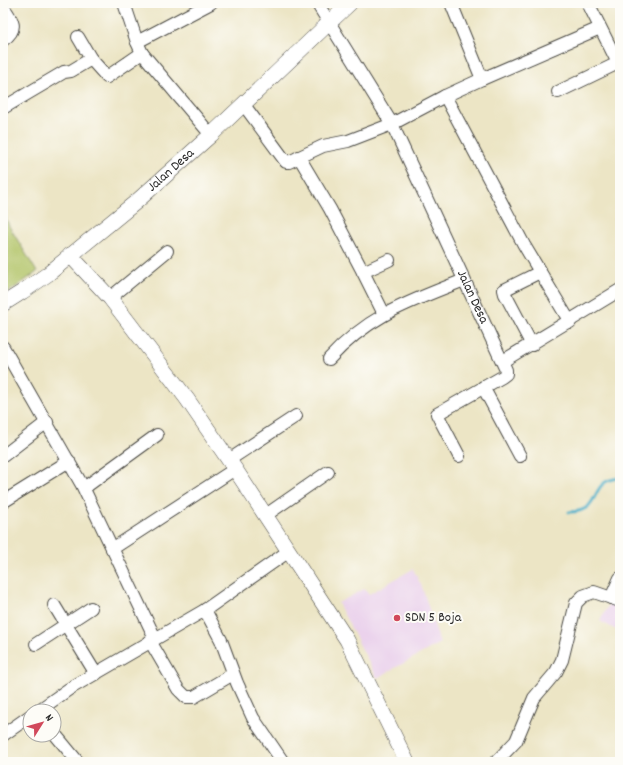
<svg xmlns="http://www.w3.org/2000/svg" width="623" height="765" font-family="Dekko,sans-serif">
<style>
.built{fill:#ead1ec}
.green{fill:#b0c265;stroke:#6e7648}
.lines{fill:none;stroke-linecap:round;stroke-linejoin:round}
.stream{stroke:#49afc8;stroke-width:3}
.minor-casing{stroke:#484742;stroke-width:14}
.tertiary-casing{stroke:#484742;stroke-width:16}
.minor{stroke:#fff;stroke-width:12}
.tertiary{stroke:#fff;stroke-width:15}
.poi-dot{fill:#d1495b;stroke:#fdfcf7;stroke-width:1.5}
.labels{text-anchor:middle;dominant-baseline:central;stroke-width:4;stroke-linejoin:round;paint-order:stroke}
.street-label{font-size:14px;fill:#2b2b2b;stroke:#fdfcf7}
.poi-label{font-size:14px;fill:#2b2b2b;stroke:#fdfcf7;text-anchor:start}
</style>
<rect width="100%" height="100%" fill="#fdfcf7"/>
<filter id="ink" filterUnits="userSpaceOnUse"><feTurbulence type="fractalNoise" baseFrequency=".025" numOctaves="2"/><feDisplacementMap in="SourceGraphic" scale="8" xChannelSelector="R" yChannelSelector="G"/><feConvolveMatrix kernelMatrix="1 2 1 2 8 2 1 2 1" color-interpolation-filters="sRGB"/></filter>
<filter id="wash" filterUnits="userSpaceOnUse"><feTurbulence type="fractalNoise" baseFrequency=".012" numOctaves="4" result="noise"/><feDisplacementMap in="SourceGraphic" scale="16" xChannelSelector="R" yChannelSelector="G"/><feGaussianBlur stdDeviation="0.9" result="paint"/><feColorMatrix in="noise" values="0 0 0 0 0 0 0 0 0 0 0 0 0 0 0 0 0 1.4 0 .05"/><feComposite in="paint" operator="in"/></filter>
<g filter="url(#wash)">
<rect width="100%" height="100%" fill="#ece5c5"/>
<path class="built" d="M413,569l9,18 18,56 -63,35 -39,-75 26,-14 5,5z
M620,596v36l-20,-11 10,-19z"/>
<path class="green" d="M3,210l6,16 28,46 -34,24z"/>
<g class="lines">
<path class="stream" d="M569,512c36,0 17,-32 51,-34"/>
</g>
</g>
<g filter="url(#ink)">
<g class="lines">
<g class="minor-casing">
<g id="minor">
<path d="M124,3l13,39 74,-39"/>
<path id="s1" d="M317,3l75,121 114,246v4l-4,3 -65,37 22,42"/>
<path d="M451,3l31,76 -37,17 79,149 46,77"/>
<path d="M588,3l32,64"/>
<path d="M3,7c10,13 16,22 0,33"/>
<path d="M78,37l13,22"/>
<path d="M142,53l69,82"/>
<path d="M482,79l118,-51"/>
<path d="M558,92l60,-29"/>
<path d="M244,105l42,57h3l34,-16 25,-5 44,-17 53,-28"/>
<path d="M3,108l61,-36 7,-1 20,-12 16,18 35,-24 -5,-11"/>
<path d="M299,157l31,52 33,63"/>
<path d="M110,298l57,-47"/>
<path d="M384,314l-21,-42 26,-12"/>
<path d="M532,345l-27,-51 -1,-4 36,-18"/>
<path d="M3,347l79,138 73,153"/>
<path d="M329,359c41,-45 81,-57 135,-79"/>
<path d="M503,361l117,-71"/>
<path d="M483,387l37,69"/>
<path d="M3,456l44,-34"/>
<path d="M229,460l67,-44"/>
<path d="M84,488l73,-53"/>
<path d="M3,502l66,-41"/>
<path d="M266,515l62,-43"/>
<path d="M112,549l123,-80"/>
<path d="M611,598l9,-20"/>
<path d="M54,605l42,69"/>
<path d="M205,610l16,30 16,43 16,35 30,44"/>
<path d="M150,641l28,48 8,8h8l39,-23"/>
<path d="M36,644l55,-36"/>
<path d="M38,711l31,-22 136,-79 84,-59"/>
<path d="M54,733l24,29"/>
<path d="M3,735l27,-19"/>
<path d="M496,762l20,-21 18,-43 22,-26 6,-12 14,-57 7,-7 11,-4 26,9"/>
</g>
</g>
<g class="tertiary-casing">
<g id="tertiary">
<path d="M70,255l40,43 77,101 48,70 112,171 60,122"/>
<path id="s2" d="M3,304l19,-12 26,-18 88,-72 75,-67 139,-132"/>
</g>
</g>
<use href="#minor" class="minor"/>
<use href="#tertiary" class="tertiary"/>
</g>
</g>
<circle class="poi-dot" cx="397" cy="618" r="4"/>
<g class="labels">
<g class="street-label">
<text stroke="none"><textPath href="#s2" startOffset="215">Jalan Desa</textPath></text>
<text stroke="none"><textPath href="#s1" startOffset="333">Jalan Desa</textPath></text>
</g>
<g class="poi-label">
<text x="405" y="618">SDN 5 Boja</text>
</g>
</g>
<rect width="623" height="765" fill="none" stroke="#fdfcf7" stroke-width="16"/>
<g transform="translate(42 723) rotate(53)"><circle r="19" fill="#fdfcf7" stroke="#a9a8a5"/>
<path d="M0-3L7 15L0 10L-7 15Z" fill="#d1495b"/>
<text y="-6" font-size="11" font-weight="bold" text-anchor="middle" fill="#2b2b2b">N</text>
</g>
</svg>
